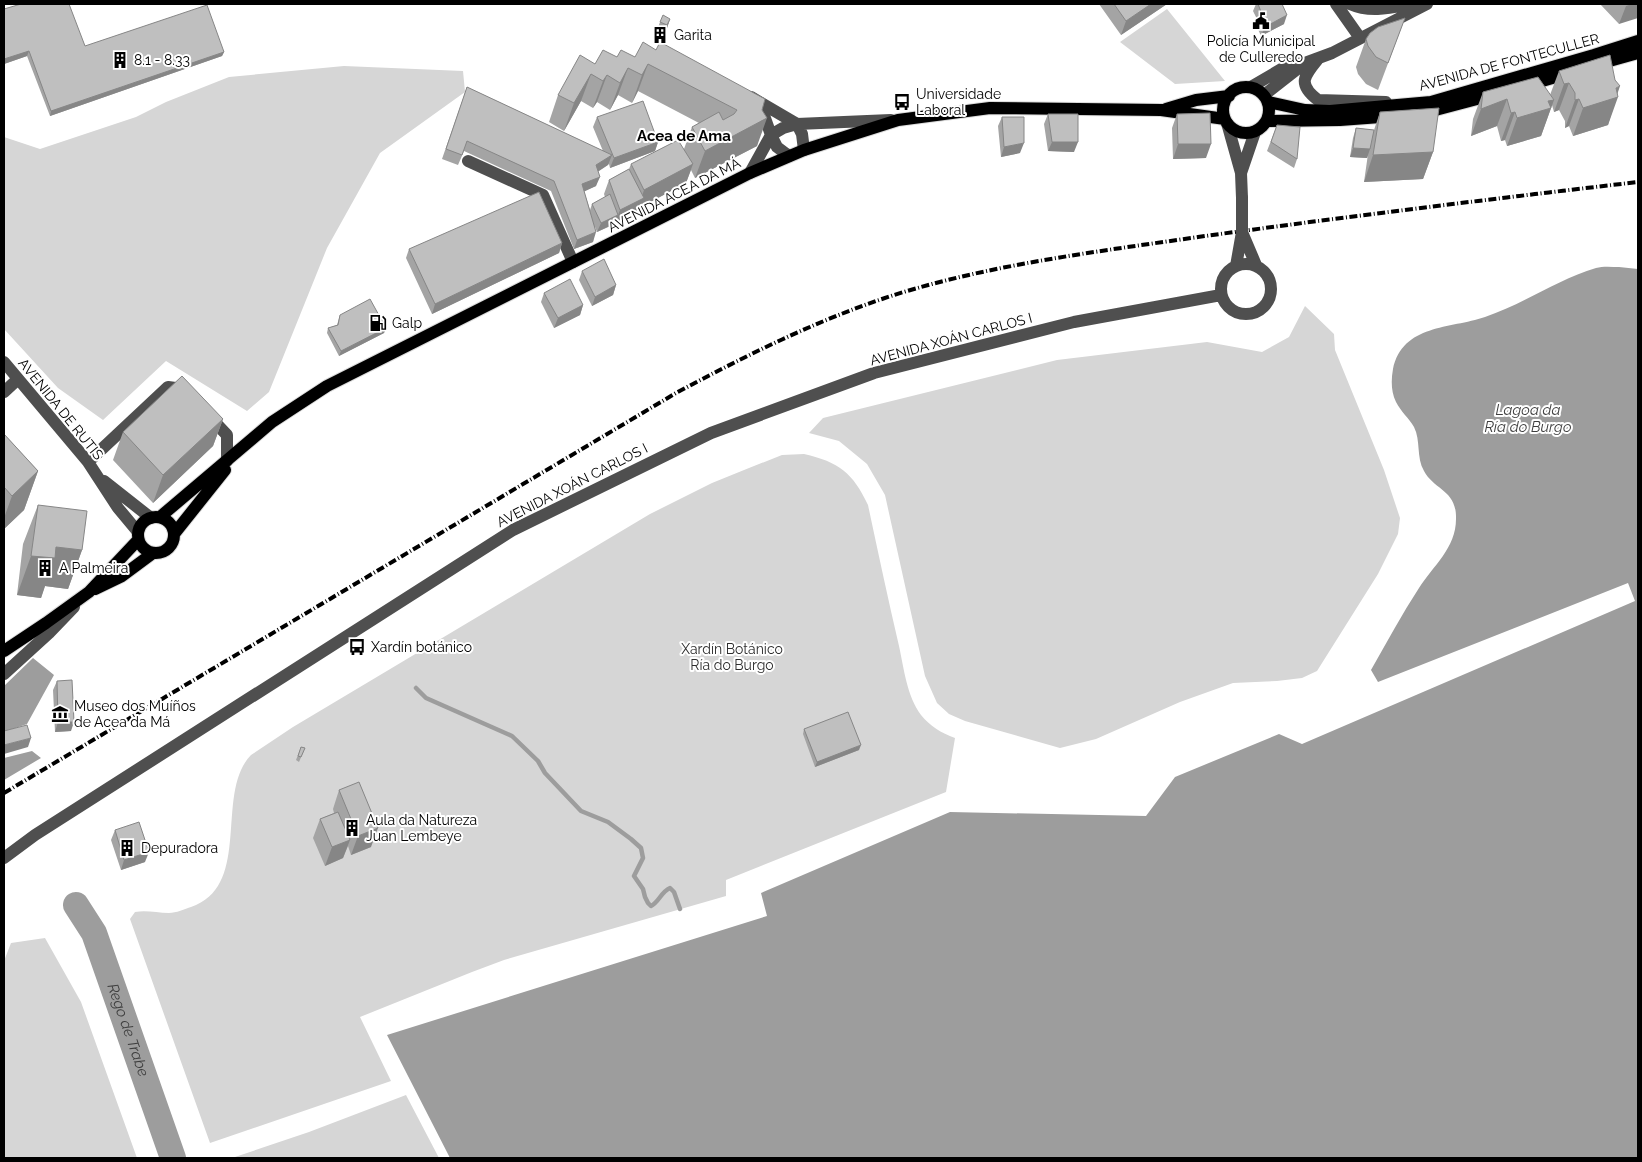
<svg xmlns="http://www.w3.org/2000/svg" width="1642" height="1162" font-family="Raleway,sans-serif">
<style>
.green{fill:#d6d6d6}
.water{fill:#9d9d9d}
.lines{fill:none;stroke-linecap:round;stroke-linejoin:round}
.stream{stroke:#9d9d9d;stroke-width:4.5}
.river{stroke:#9d9d9d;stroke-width:26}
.major-casing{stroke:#dbdbdb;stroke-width:14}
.minor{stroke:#4f4f4f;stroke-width:12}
.major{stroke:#000;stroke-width:12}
.rail{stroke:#000;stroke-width:4;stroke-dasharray:8 2.5 1 2.5;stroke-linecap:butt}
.minor-bridge{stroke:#4f4f4f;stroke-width:12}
.wall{fill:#a4a4a4}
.shaded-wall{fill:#868686}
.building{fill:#bfbfbf;stroke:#868686}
.labels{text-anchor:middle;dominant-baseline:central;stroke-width:4;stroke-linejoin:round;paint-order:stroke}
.poi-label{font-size:14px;fill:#000;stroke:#fff;text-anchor:start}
.street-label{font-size:14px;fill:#000;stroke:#fff}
.park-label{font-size:14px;fill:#2d2d2d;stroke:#fff}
.neighbourhood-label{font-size:15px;font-weight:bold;fill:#000;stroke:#fff}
.water-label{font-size:15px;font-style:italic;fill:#3e3e3e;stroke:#fff}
</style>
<rect width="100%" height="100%" fill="#fff"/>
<path class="green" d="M1167,9l58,72 -50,3 -55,-42z
M344,66l119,5 2,21 -85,61 -53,95 -58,144 -22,19 -81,-50 -63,59 -45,-32 -54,-59v-192l36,12 96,-32 30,-15 63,-25z
M1305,306l29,28 1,16 49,120 16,48 -2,16 -20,40 -61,97 -15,7 -25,3 -44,2 -53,19 -84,37 -36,9 -95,-27 -16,-7 -12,-11 -12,-27 -40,-181 -18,-31 -28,-23 -30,-8 14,-15 234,-58 150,-18 55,10 27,-15z
M804,454c35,8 49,19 64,51 10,47 20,94 31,141 5,23 8,50 22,69 9,11 20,18 34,23l-9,54 -220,88v16l-222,64 -32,12 -112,45 31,64 -181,62 -80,-224 5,-7c12,-2 22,1 34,1 7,0 16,-4 22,-6 62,-21 23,-114 60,-152l42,-28 357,-213 62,-31 37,-15 33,-13z
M45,938l36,64 56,156h-133v-197l7,-18z
M406,1095l33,63h-207l77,-26z"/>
<path class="water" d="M1619,267l19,2v889h-1188l-63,-123 380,-119 -6,-23 189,-81 196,4 29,-39 104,-43 23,10 333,-143 -7,-18 -250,99 -7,-12c16,-28 31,-56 48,-82 14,-22 37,-40 37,-69 1,-29 -22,-29 -32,-48 -8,-14 -3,-30 -10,-44 -5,-9 -13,-15 -18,-25 -5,-10 -5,-22 -3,-33 10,-45 57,-40 92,-52 39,-13 73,-38 111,-49 7,-2 16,-1 23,-1z
M33,658l21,17 -27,49 -23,8v-46z
M32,751l9,7 -37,22v-22z"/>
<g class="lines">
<path class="stream" d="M416,688l10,10 86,38 26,25 7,12 36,38 27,11 23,17 10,9 2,10 -9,18 9,13 2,8 3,6 3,3c8,-4 10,-14 19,-18l4,4 6,17"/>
<path class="river" id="s1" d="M76,905l18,28 79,225"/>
<g class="major-casing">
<path id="major" d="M1595,65l43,-12
M1525,86l48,-14
M1223 110a23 23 0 1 1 46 0a23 23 0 1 1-46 0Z
M1268,102l37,8 25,1 101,-9 163,-47 44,-14
M1166,109l30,-9 33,-4
M1424,113l72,-19
M1267,121l73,-1 54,-4
M138 535a18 18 0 1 1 36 0a18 18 0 1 1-36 0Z
M160,517l112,-95 55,-36 423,-213 54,-23 94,-30 92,-12 171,2 64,9
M174,534l51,-64
M95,589l27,-13 31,-23
M4,651l42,-28 43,-31 49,-52"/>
</g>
<path class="minor" d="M1336,4l24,34
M1350,4c20,9 40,4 61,0
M1318,59c-14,17 -21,25 0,41l68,2
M1251,87l39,-23 15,-1 27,-10 95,-49
M1264,95l41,-32
M751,97l46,27 94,-4
M1227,123l14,50 1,25
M789,156l-12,-9 -6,-12 12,-7 14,-4 5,10 2,16
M468,161l75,34 30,67
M750,173l21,-38 -11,-31
M1241,173l14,-41
M1242,232l14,33
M1221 289a25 25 0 1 1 50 0a25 25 0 1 1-50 0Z
M1236,266l6,-34
M4,362l84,100 30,46 20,24
M4,392l14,-13
M209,416l18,19v26
M88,462l80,-75 15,2 3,3
M104,481l47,37
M4,674l45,-41 25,-26
M4,858l31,-23 478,-305 198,-97 163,-60 200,-51 147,-27"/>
<use href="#major" class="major"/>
<path class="rail" d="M4,793l672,-400c71,-38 141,-73 218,-98 99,-31 201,-43 304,-58 146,-20 293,-38 440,-55"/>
<path class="minor-bridge" d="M1242,198v34"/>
</g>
<path class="wall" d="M1099,4h68l-46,31z
M1256,4h26l2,20 -23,12 -4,-9 2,-4 -6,-12z
M1600,4h38l-19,20z
M4,9l81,37 139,6 -2,4 -172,60 -23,-60 -23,8z
M1405,18l-27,72 -12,-6 -8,-10 -2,-7 10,-28z
M670,19l-5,15 -3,6 -7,-4 5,-14z
M617,57h18l127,53 -5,36 -62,32 -4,-8 -5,13 -45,24 -2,5 -24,12 -18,8 -2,-5 -2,15 -19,7 -23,-58 -87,-40 -6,14 -16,-6 25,-72 136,64 -10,-24 4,-10 61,25 -3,9 -45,17 -1,-4 -11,7 -2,15 -12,5 6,19 2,-6 13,-7 -1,-3 5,-14 20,-11 2,-5 53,-15 8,-22 7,-4 -61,-32 -6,12 -14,-8 -8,15 -13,-8 -4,6 -12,-7 -17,30 -15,-9 9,-27 37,-31z
M1559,71l58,24 -9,30 -35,11 -4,-10 -4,2v-7l-6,-11 -5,2 -2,-7 -11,31 -34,10 -2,-6 -4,1 -4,-15 -26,10 2,-17 10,-27 67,3z
M1380,112l53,40 -10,27 -59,3 4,-28 -1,4 -17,-1 3,-19 3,-10 18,2z
M1048,114l26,38 -26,-1 -4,-27z
M1177,114l29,44 -33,1 -1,-31z
M1002,117l18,36 -19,4 -3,-31z
M1277,125l20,34 -3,9 -27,-17z
M562,243l-3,10 -127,61 -26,-56 3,-9z
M582,271l34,14 -3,10 -21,11 -13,-26z
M544,293l39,12 -3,10 -26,13 -13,-26z
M340,315l46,13 -2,5 -45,23 -12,-23 1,-5 9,-3z
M223,419l-10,27 -60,57 -40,-43 10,-28z
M4,434l34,37 -14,39 -20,19z
M38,505l44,45 -14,39 -23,-3 -4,12 -24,-3 6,-51z
M57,681l14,50 -16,1 -2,-42z
M804,729l55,21 -44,17 -12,-33z
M301,747l4,1 -6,14 -3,-2z
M339,790l32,57 -20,8 -3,-9 -5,12 -18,8 -12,-28 7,-19 14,-6 -1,-4z
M115,830l30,32 -24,8 -10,-30z"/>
<path class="shaded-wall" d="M1151,4h16l-46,31 5,-14z
M1632,4h6v14l-19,6 7,-18z
M1287,15l-3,9 -23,12 4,-9z
M670,19l-5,15 -3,6 5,-15z
M29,51l-2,5 -23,8v-5z
M224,52l-2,4 -172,60 1,-5z
M648,64l-10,27 -6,12 10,-28z
M628,68l-10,27 -8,15 10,-27z
M591,74l-10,27 -17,30 10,-28z
M607,75l-10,27 -4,6 10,-27z
M1569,83l-10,27 -5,2 10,-28z
M1620,86l-4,12 2,-1 -10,28 -35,11 10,-28 33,-20z
M1507,99l-10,27 -26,10 10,-27z
M1579,99l-10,27 -4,2 10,-28z
M1554,100l-13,36 -34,10 10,-28 31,-17z
M1515,112l-10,28 -4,1 10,-28z
M767,118l-10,28 -62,32 10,-27z
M658,142l-3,9 -45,17 4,-10z
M1052,142h26l-4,10 -26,-1z
M1024,143l-4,10 -19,4 3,-10z
M1178,144h33l-5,14 -33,1z
M1353,148l17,1 -3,9 -17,-1z
M1433,152l-10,27 -59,3 9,-27z
M612,155l-4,10 -15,10 3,-10z
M693,164l-7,19 -45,24 -2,5 -42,20 4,-9 17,-8 2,-5 21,-11 3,-9z
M600,177l-4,9 -17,8 3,-10z
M596,232l-3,10 -19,7 3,-9z
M562,243l-3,10 -127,61 3,-10z
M616,285l-3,10 -21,11 3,-9z
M583,305l-3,10 -26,13 4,-10z
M386,328l-2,5 -45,23 2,-5z
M223,419l-10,27 -60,57 10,-28z
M38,471l-14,39 -20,19v-11l8,-22z
M56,547l26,3 -14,39 -23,-3 -4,12 -24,-3 14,-39z
M58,722h16l-3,9 -16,1z
M31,738l-3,9 -24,7v-9z
M861,745l-2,5 -44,17 2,-5z
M378,828l-7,19 -20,8 7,-19z
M350,840l-7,18 -18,8 7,-19z
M149,852l-4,10 -24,8 3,-10z"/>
<path class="building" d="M21,4h48l16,42 122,-41 17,47 -173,59 -22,-60 -25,8v-50z
M1114,4h37l-25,17z
M1258,4h24l5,11 -22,12 -4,-9 2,-1z
M663,15l7,4 -3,6 -7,-3z
M1405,18l-17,45 -12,-6 -8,-11 -2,-7 4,-6 8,-6z
M643,42l13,8 4,-8 105,57 -3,11 5,8 -62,33 -13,-24 27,-15 4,8 11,-6 3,-4 -89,-46 -6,11 -14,-7 -8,15 -13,-8 -4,6 -12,-7 -17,29 -16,-8 22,-40 15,9 8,-14 14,7 4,-7 14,7z
M1610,55l5,25 5,6 -4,2 2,9 -35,11 -4,-9 -4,1v-7l-6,-10 -5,1 -5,-13z
M1538,77l16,23 -6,1 3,7 -34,10 -2,-6 -4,1 -4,-14 -26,10 2,-17z
M467,87l145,68 -16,10 4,12 -18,7 14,48 -19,8 -23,-59 -87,-40 -5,14 -16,-6z
M643,101l15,41 -44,16 -17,-41z
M1439,108l-6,44 -60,3 7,-43z
M1210,113l1,31h-33l-1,-30z
M1048,114h30v28h-26z
M1002,117h22v26l-20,4z
M1277,125l23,2 -3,32 -26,-17z
M1356,128l18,2 -4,19 -17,-1z
M678,140l15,24 -49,26 -13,-26z
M629,169l15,29 -24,12 -11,-30z
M539,192l23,51 -127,61 -26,-55z
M610,194l8,21 -17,8 -9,-19z
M604,259l12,26 -21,12 -13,-26z
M570,279l13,26 -25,13 -14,-25z
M370,299l16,29 -45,23 -13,-23 10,-3 2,-10z
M182,376l41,43 -60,56 -40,-43z
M4,434l34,37 -26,25 -8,-9z
M38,505l49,6 -5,39 -26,-3 -1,11 -24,-2z
M72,680l2,42h-16l-1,-41z
M848,712l13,33 -44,17 -13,-33z
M27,725l4,13 -27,7v-14z
M301,747l4,1 -4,9 -3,-1z
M359,782l19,46 -20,8 -19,-46z
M338,812l12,28 -18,7 -12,-28z
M139,822l10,30 -25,8 -9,-30z"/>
<defs>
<g id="civic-bare" transform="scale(1.35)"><path d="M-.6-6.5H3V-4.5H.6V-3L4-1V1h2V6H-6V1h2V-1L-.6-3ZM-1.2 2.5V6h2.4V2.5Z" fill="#000" stroke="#fff" stroke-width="2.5" paint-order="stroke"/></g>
<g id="building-bare" transform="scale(1.35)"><path d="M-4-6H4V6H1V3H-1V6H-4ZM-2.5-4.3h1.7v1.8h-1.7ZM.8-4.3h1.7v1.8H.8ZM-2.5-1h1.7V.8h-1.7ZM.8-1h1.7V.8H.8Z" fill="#000" stroke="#fff" stroke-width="2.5" paint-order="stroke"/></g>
<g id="bus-bare" transform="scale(1.35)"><path d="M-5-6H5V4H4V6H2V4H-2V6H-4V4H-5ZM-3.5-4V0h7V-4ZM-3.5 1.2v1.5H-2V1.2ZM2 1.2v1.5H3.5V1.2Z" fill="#000" stroke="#fff" stroke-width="2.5" paint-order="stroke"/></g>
<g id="fuel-bare" transform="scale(1.35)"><path d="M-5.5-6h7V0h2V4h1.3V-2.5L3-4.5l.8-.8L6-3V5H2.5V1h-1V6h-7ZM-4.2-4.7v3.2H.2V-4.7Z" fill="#000" stroke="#fff" stroke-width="2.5" paint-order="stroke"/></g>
<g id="museum-bare" transform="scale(1.35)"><path d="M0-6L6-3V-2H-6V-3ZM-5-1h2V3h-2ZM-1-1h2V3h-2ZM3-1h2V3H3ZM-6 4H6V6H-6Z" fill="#000" stroke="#fff" stroke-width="2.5" paint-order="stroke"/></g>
</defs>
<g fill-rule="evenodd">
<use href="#civic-bare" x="1261" y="21"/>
<use href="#building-bare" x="660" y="35"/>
<use href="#building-bare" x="120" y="60"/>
<use href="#bus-bare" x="902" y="102"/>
<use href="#fuel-bare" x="378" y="323"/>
<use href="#building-bare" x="45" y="568"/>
<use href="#bus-bare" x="357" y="647"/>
<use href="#museum-bare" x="60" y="714"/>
<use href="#building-bare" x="352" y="828"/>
<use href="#building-bare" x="127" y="848"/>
</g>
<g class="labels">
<g class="poi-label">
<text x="674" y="35">Garita</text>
<text x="1261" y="41" text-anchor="middle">Policía Municipal<tspan x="1261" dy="16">de Culleredo</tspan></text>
<text x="134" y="60">8.1 - 8.33</text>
<text x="916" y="94">Universidade<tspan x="916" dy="16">Laboral</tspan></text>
<text x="392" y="323">Galp</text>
<text x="59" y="568">A Palmeira</text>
<text x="371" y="647">Xardín botánico</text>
<text x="74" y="706">Museo dos Muíños<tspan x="74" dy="16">de Acea da Má</tspan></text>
<text x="366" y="820">Aula da Natureza<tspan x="366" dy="16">Juan Lembeye</tspan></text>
<text x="141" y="848">Depuradora</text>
</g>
<g class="street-label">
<text transform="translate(1509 62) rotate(-15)">AVENIDA DE FONTECULLER</text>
<text transform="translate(674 195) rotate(-27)">AVENIDA ACEA DA MÁ</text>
<text transform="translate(951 339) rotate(-15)">AVENIDA XOÁN CARLOS I</text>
<text transform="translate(61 409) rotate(51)">AVENIDA DE RUTIS</text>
<text transform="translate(572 485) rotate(-27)">AVENIDA XOÁN CARLOS I</text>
</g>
<g class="park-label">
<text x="732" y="649">Xardín Botánico<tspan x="732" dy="16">Ría do Burgo</tspan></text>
</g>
<g class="neighbourhood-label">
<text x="684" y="136">Acea de Ama</text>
</g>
<g class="water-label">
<text x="1528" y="410">Lagoa da<tspan x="1528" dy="17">Ría do Burgo</tspan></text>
<text stroke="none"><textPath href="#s1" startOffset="136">Rego de Trabe</textPath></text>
</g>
</g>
<rect width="1642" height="1162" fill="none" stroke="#000000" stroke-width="10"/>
</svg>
